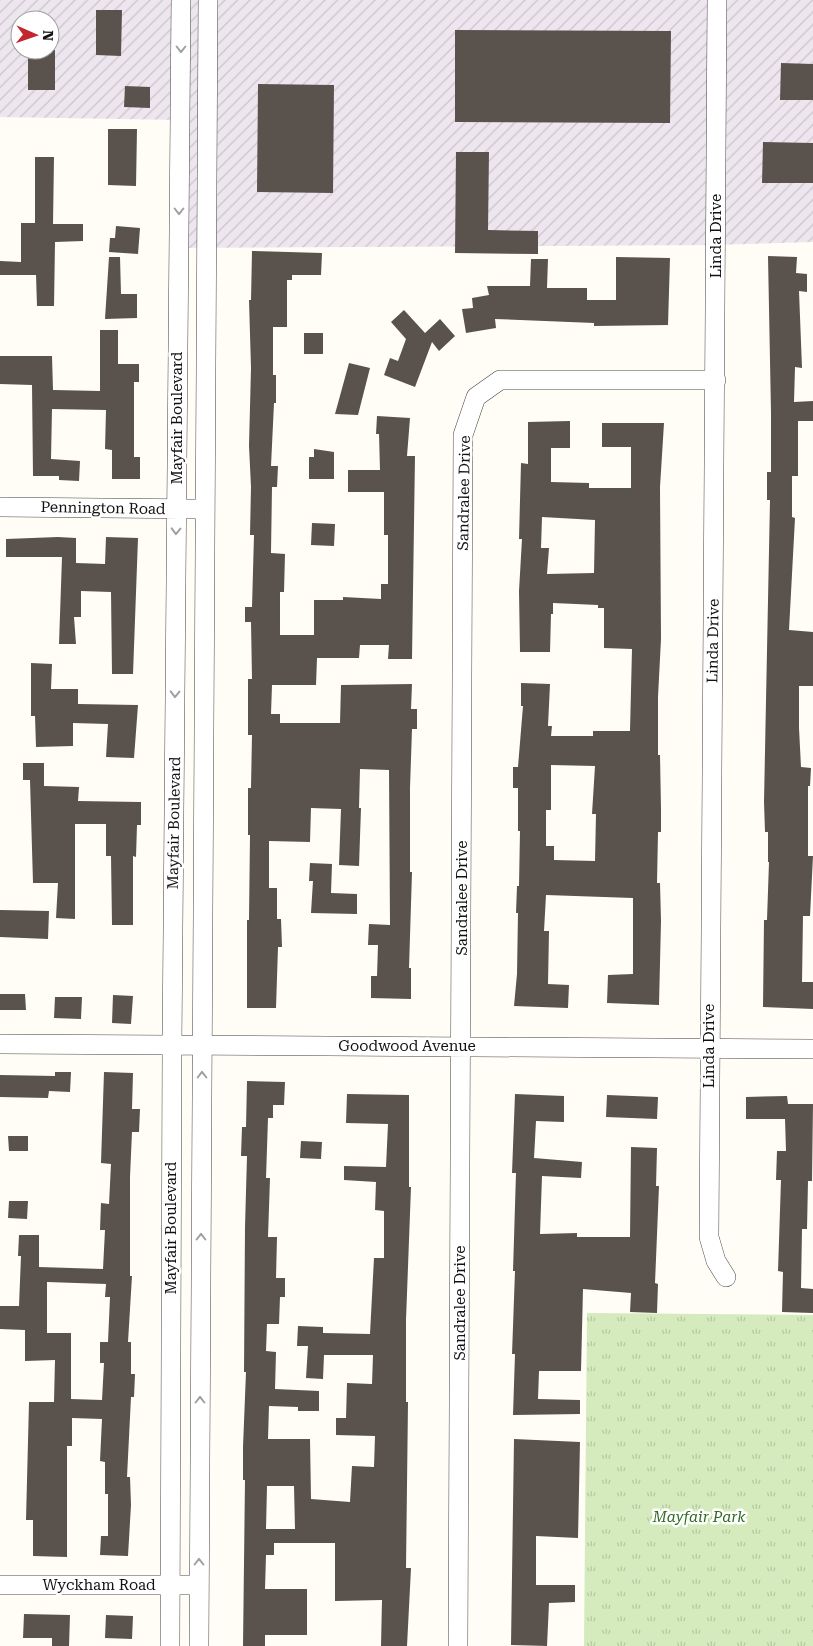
<svg xmlns="http://www.w3.org/2000/svg" width="813" height="1646" font-family="'Roboto Serif',serif">
<style>
.industrial{fill:url(#industrial-furrows);fill-rule:evenodd}
.grass{fill:url(#grass-tufts)}
.building{fill:#5a524d;fill-rule:evenodd}
.lines{fill:none;stroke-linecap:round;stroke-linejoin:round}
.minor-casing{stroke:#444;stroke-width:20}
.minor{stroke:#fff;stroke-width:19}
.oneway{stroke:#a0a0a0}
.labels{text-anchor:middle;dominant-baseline:central;stroke-width:5;stroke-linejoin:round;paint-order:stroke}
.street-label{font-size:15px;fill:#111;stroke:#fff}
.park-label{font-size:15px;font-style:italic;fill:#2f6b1f;stroke:#fff}
</style>
<defs>
<pattern id="industrial-furrows" width="10" height="10" patternUnits="userSpaceOnUse" patternTransform="scale(1.25)"><rect width="10" height="10" fill="#eee6ef"/><path d="M-1 1l2-2M0 10L10 0M9 11l2-2" fill="none" stroke="#cbc4cc"/></pattern>
<pattern id="grass-tufts" width="24" height="20" patternUnits="userSpaceOnUse" patternTransform="scale(1.25)"><rect width="24" height="20" fill="#d5ebbd"/><path d="M3 7l-1-3M5 7V3M7 7l1-3M15 17l-1-3M17 17v-4M19 17l1-3" fill="none" stroke="#b6c8a1"/></pattern>
</defs>
<rect width="100%" height="100%" fill="#fffdf5"/>
<path class="industrial" d="M0,0h813v242l-97,3 -538,3 2,-128 -180,-3zM20,20h30v30h-30z"/>
<path class="grass" d="M587,1313l226,2v331h-229z"/>
<path class="building" d="M96,10h26l-1,46 -25,-1z
M455,30l216,1 -1,92 -215,-1z
M28,50h27v40h-27z
M781,63l32,1v36h-33z
M258,84l76,1 -1,108 -76,-1z
M125,86l25,1v21l-26,-1z
M108,129h29l-1,57 -28,-1z
M763,142l50,1v40h-51z
M456,152h33l-1,78 50,1v23l-83,-1z
M35,157h19l-1,67h30v17l-28,1 -1,64h-17l-1,-31h-36v-14l21,1v-39h14z
M116,226l24,2 -2,26 -29,-2 1,-14h5z
M252,251l70,2 -1,22h-29v5h-5v47h-14v48h3v28h-2l-3,63h7l-1,21h-5l-1,66 14,1 -1,38h-4v43h34v-35h29v-3l38,2v-15h7v-49h-4v-43h-36v-22h32l-1,-36h-3l1,-18 33,2 -3,38h8l-3,203h-24l1,-14h-29l-1,13h-42l-1,27h-44l-1,29h9v9h60l1,-38 71,-1 -1,25h6v20h-5l-2,59v84h2l-3,96h2v31l-40,-1v-22h6l1,-31h-10l1,-21 21,1 -1,-155 -29,-1 -1,39h2l-2,58 -20,-1 2,-56 -30,-1 -1,34 -41,-1v47h8v31h4l1,28h-4l-2,61h-29v-88h2l1,-85h-2v-47h3l1,-53h-4v-56h4l-1,-57h-6v-15h7l2,-72h-4l1,-48 -2,-41 2,-78 -2,-68h2z
M768,256l29,1 -1,16 11,1v18l-8,-1 3,77 -7,-1 -1,35 19,-1v20h-15v55h-6v41l3,1 -6,112 24,2v54h-14v42l2,39 10,1 -1,18h-2v70h5l-3,60h-7l-1,66h11v27l-50,-2 1,-87h3l2,-58h-1v-30h-3l-1,-30 6,-302h-3v-28h4v-59z
M109,257h11l1,37h16v24l-32,1z
M616,257l54,1 -2,67 -74,1v-3l-99,-4 1,9 -30,5 -4,-24 11,-1 -1,-10 17,-3 -2,-9h43l1,-27h17l-1,29h40v12h29z
M404,310l21,23 15,-14 15,17 -16,15 -7,-9 -17,45 -31,-12 6,-17 8,3 8,-22 -15,-17z
M100,330h18v34h21v18h-5v75h6v22h-28v-29l-7,-1 1,-39 -54,-1 -1,50 29,2 -1,20 -20,-1v-4h-26l-1,-91 -32,-1v-28h52l1,34 47,1z
M304,333h19v21h-19z
M349,363l21,5 -12,47 -23,-1z
M570,421v27h-19v34l38,1v5h42v-41h-29v-24h62l-4,64 1,152 -3,58v58h2l1,54v23h-3l-1,51h3l1,38 -2,84 -52,-2 1,-28 25,-1v-76l-87,-3 -2,36h5l-1,53 21,1 -1,23 -54,-2 3,-32 1,-61h-2l1,-27h2l1,-55h-2v-43h-5v-21h5l5,-61h-2v-23l29,1 -2,42h4l-1,10h42v-5h37l2,-82 -28,-1v-40h-6v-3l-45,-2v11h-2l-1,38h-30l-1,-61 3,-52h-3l2,-76 7,1v-42zM542,517l53,3 -1,53 -47,1 2,-26h-8zM551,765l44,1 -3,48h4l-1,47 -41,-1v-14h-8v-36h5z
M314,449l20,3v27h-25v-22h5z
M312,523l23,1 -1,22 -23,-1z
M58,537l18,1v25l29,1 1,-27 32,1 -5,136h-21l-1,-82 -30,-1v26h-7l2,27h-17l3,-87h-56v-18z
M31,663l21,1 -1,25h27v15l60,1 -4,53 -28,-1 2,-33 -35,-1v23l-37,1 -1,-31h-4z
M23,763h21v23l35,1 -1,14 63,1v23h-4l-1,32 -3,-1v69h-21l-1,-69h-5v-32h-31v95l-19,-1 2,-35h-25l-3,-103h-7z
M310,863l22,1 -1,29 26,1v20l-46,-1 2,-32h-4z
M0,910l49,1 -1,28 -48,-2z
M0,994h25l1,16h-26z
M113,995l20,1 -2,28 -19,-1z
M55,997h27l-1,22 -27,-1z
M55,1072h16l-1,20 -21,-1 -1,7 -48,-1v-22l55,1z
M104,1072l29,1 -1,36h8l-1,23h-7l-2,45v99h2l-4,66h3v32h4l-1,23h-3l-4,80h3l1,28 -3,51 -28,-1 1,-19h7v-42h-3v-32l-5,-1 2,-42 -30,-1v28h-5v111l-34,-1v-36h-7l3,-118h25l1,-42 -30,1v-31l-25,-1v-23h19l2,-50h-3l1,-21h20v32l64,2 2,-39h-5l1,-27 8,1 2,-40 -10,-1zM47,1282l59,2 -1,13h5l-2,45h-8v21h4l-2,37 -31,-1v-66h-24z
M247,1081l38,1 -1,23h-11v13h-5l-2,60h4l-2,59h9l-1,41h9v19h-5l-1,27h-12l-1,27 10,1 -1,37 44,2v20h-21v-4l-29,-1 -1,33h42l1,60 39,3 2,-36 22,1 1,-31 -39,-1v-17h10l1,-35 25,1 1,-29h-49l-1,24 -17,-1 2,-32h-11l1,-20 25,1v6l47,1 4,-76h10v-47l-9,-1 1,-28 -32,-2v-14l42,1 2,-43 -42,-1 1,-29 62,1v92h2l-5,133v82h2l-2,166h5l-4,78h-26l1,-46 -47,1v-58h-61v12h-8l-1,34h42v46h-42v11h-22l2,-166h-2v-33l3,-75h-2l1,-145 2,-71h-6l1,-29h4zM267,1486h27l1,43h-29z
M515,1094l49,2v26l-28,-1 -2,37 48,4 -1,16 -39,-2 -2,58 37,-1v4h53l1,-90 26,1 -1,38h3l-4,97 3,1 -1,29 -27,-1 1,-19 -48,-4 -2,82h-42l-1,28 42,1v14l-67,1 2,-61h-3l3,-83h-2l3,-98h-4z
M607,1095l51,2 -1,22 -51,-2z
M787,1096l1,8h25l-1,77h-4l-1,48h-5l-1,59 12,1v24l-31,-1 1,-40 -5,-1 3,-91h-5l1,-29h9l-1,-32h-39v-22z
M8,1136h20v15h-19z
M301,1141l21,1 -1,17 -21,-1z
M9,1201h19l-1,18 -19,-1z
M514,1439l66,3 -2,96 -42,-2v49h39v17l-26,1 -2,43 -36,-1z
M24,1614l46,1 -1,31h-17v-8h-29z
M106,1615l27,1 -1,23 -27,-1z"/>
<g class="lines">
<g class="minor-casing">
<path id="minor" d="M717,0l-8,1237 7,24 10,16
M0,507l205,2
M0,1044l813,5
M0,1585h199
M170,1646l2,-601 9,-1045
M199,1646l9,-1646
M458,1646l5,-1211 13,-38 24,-17h216"/>
</g>
<use href="#minor" class="minor"/>
</g>
<defs><path id="oneway-chevron" d="M-2-3.5L2.5 0L-2 3.5" fill="none" stroke-width="1.6" stroke-linecap="round" stroke-linejoin="round" transform="scale(1.25)"/></defs>
<g class="oneway">
<use href="#oneway-chevron" transform="translate(181 49) rotate(90)"/>
<use href="#oneway-chevron" transform="translate(179 211) rotate(90)"/>
<use href="#oneway-chevron" transform="translate(176 531) rotate(91)"/>
<use href="#oneway-chevron" transform="translate(175 694) rotate(91)"/>
<use href="#oneway-chevron" transform="translate(202 1075) rotate(-90)"/>
<use href="#oneway-chevron" transform="translate(201 1237) rotate(-90)"/>
<use href="#oneway-chevron" transform="translate(200 1400) rotate(-90)"/>
<use href="#oneway-chevron" transform="translate(199 1562) rotate(-90)"/>
</g>
<g class="labels">
<g class="street-label">
<text transform="translate(716 236) rotate(-90)">Linda Drive</text>
<text transform="translate(177 418) rotate(-90)">Mayfair Boulevard</text>
<text transform="translate(464 493) rotate(-89)">Sandralee Drive</text>
<text transform="translate(103 508) rotate(1)">Pennington Road</text>
<text transform="translate(713 641) rotate(-89)">Linda Drive</text>
<text transform="translate(174 823) rotate(-89)">Mayfair Boulevard</text>
<text transform="translate(462 898) rotate(-90)">Sandralee Drive</text>
<text x="407" y="1046">Goodwood Avenue</text>
<text transform="translate(709 1046) rotate(-90)">Linda Drive</text>
<text transform="translate(171 1228) rotate(-90)">Mayfair Boulevard</text>
<text transform="translate(460 1303) rotate(-90)">Sandralee Drive</text>
<text x="99" y="1585">Wyckham Road</text>
</g>
<g class="park-label">
<text x="699" y="1517">Mayfair Park</text>
</g>
</g>
<g transform="translate(35 35) rotate(92)"><circle r="24" fill="#ffffff" stroke="#a0a0a0"/>
<path d="M0-4L9 19L0 12L-9 19Z" fill="#c4262e"/>
<text y="-8" font-size="14" font-weight="bold" text-anchor="middle" fill="#111111">N</text>
</g>
</svg>
